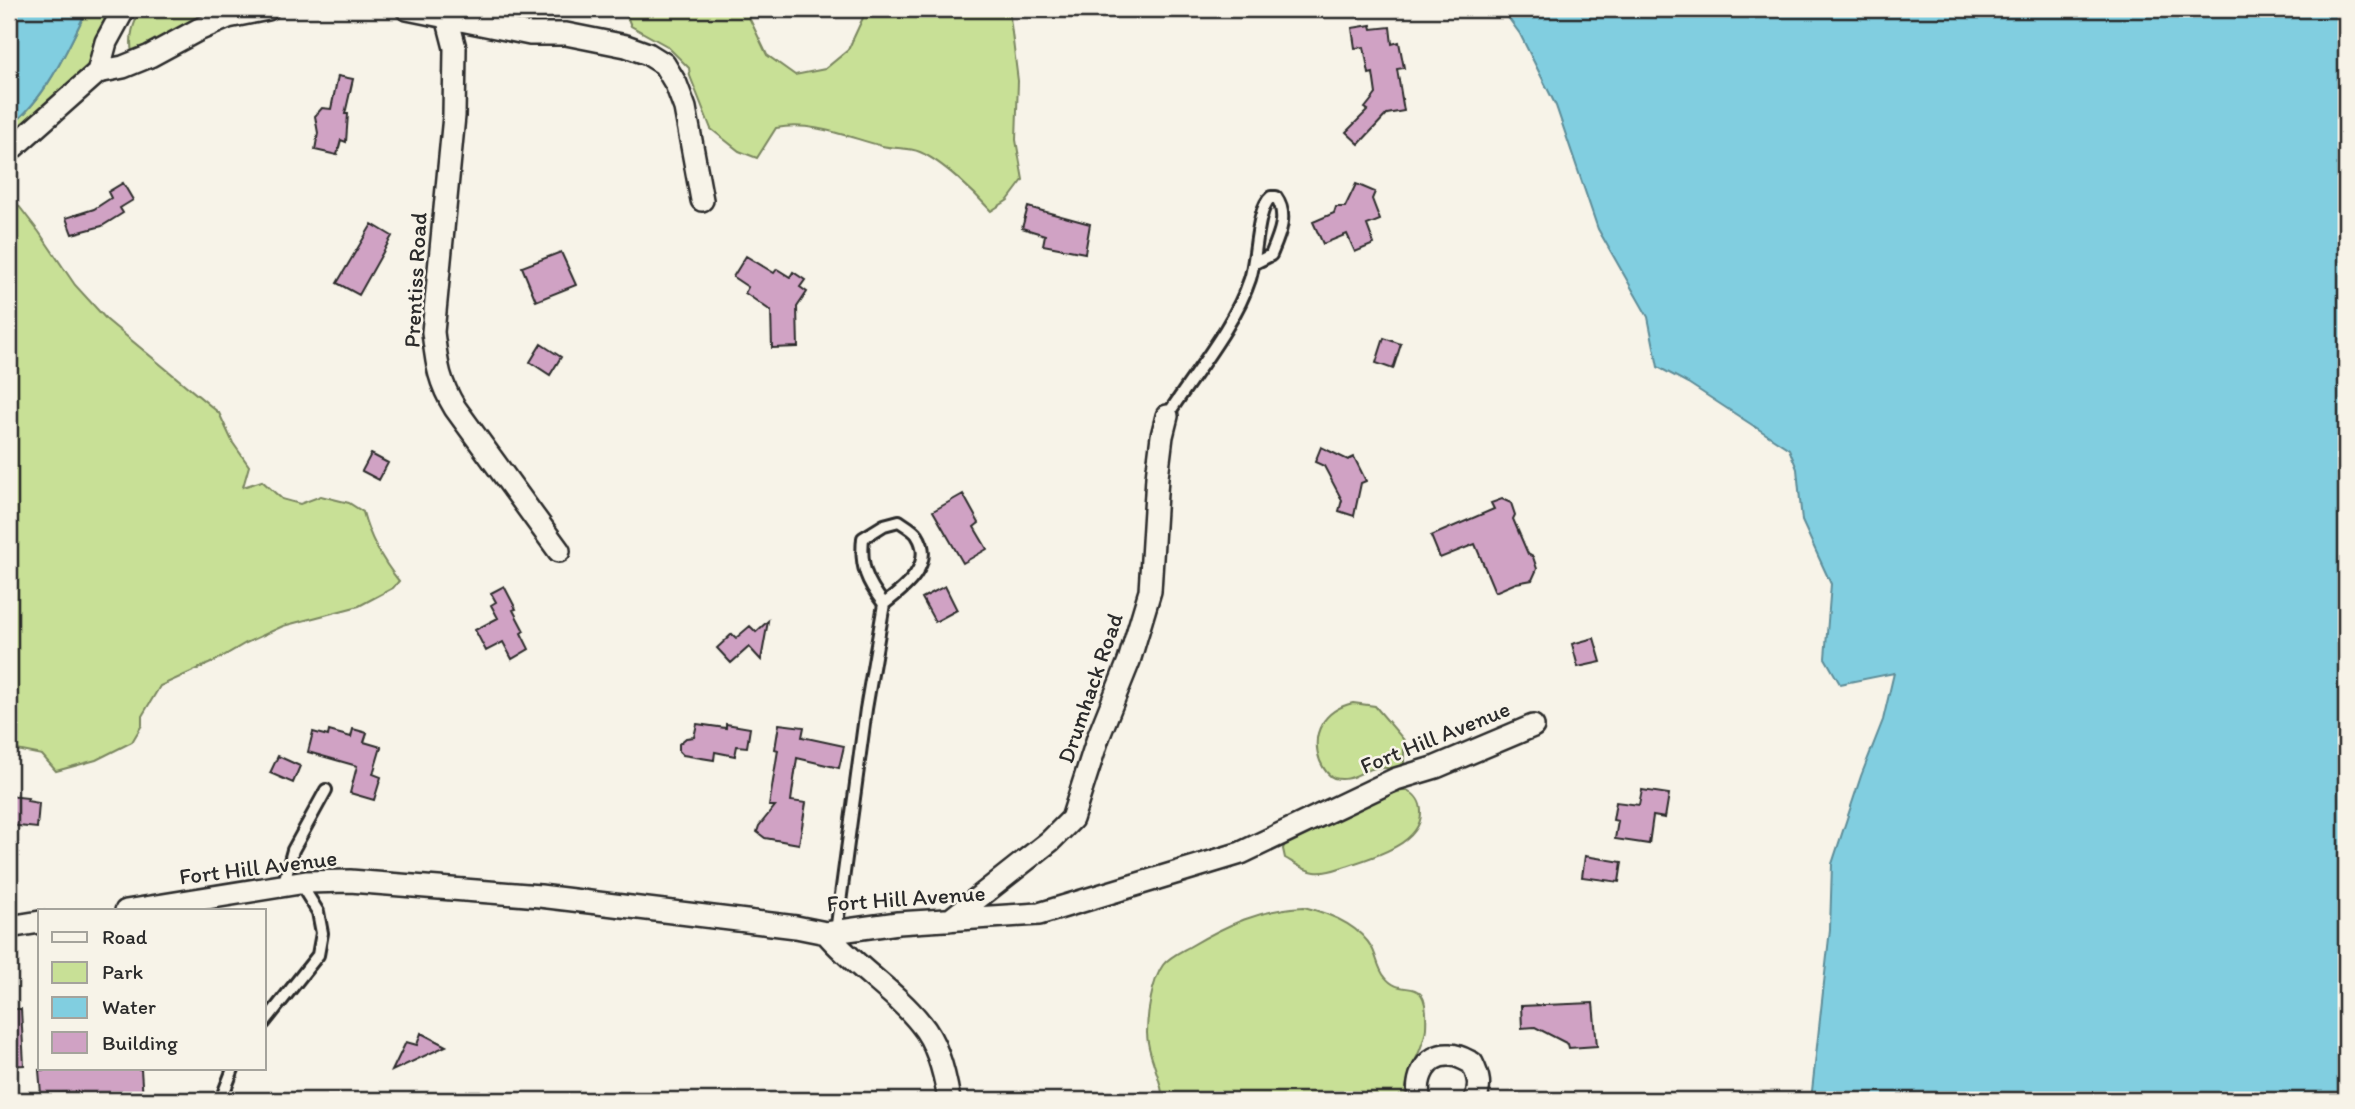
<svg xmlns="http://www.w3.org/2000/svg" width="2355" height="1109" font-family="Itim,sans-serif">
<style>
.green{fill:#c8e096;stroke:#7a8660;stroke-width:2}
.water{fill:#81cee0;stroke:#5f8d98;stroke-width:2}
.building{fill:#d0a2c4;stroke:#2b2b2b;stroke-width:2}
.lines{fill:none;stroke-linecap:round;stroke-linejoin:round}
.service-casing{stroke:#2b2b2b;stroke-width:16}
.minor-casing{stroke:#2b2b2b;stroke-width:26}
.service{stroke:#f7f3e8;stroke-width:10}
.minor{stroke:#f7f3e8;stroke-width:21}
.labels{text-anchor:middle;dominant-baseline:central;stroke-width:5;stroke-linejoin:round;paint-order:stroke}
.street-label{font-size:23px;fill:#2b2b2b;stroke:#f7f3e8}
</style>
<rect width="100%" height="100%" fill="#f7f3e8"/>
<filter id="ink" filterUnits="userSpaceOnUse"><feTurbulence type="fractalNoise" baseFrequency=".0143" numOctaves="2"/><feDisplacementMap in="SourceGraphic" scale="14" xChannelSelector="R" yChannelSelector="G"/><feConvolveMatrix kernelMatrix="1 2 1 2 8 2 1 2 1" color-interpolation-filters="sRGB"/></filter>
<g filter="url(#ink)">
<path class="green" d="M87,9h36l-33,61 -81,82v-25c36,-27 59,-78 78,-118z
M141,9h102l-111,44c-3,-17 1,-29 9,-44z
M624,9h121l22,46 28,20 30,-6 23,-19 19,-41h142l9,72 -2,59 7,40 -15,20 -17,11c-17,-19 -48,-49 -71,-59 -11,-5 -26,-3 -38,-6 -35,-9 -69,-25 -106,-18l-19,30 -18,-7 -28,-22 -21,-53 -1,-8 -22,-22 -36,-20z
M9,198l6,3 24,31 36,53 32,35 112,93 14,30 16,23 -6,21 19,-6 20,18 18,5 21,-8 28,7 14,9c7,27 19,48 36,69l-6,7 -34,18 -76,20 -37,17 -33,19 -53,24 -18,30v9l-10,17 -36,18 -40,11 -14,-16 -30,-6 -3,2z
M1353,703l22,3 29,34v24l-6,6c-7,-1 -15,-3 -22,-2 -15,2 -25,15 -42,10 -7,-3 -11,-10 -14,-17 -10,-28 4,-51 33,-58z
M1407,790c9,5 14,11 14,22 1,32 -50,46 -75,54 -9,3 -21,8 -31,6 -11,-1 -21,-9 -30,-14l-2,-9 4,-12 87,-40z
M1304,907c24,6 54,17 68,41 5,9 6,21 13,29 18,24 44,-8 41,51 -2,25 -24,47 -20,72h-126l-15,-4 -17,4h-85c-1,-23 -16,-44 -16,-67 0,-18 5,-53 16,-68 6,-8 17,-13 26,-18 37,-22 72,-38 115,-40z"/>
<path class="water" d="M9,9h78c-19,40 -42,91 -78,118z
M1502,9h844v1091h-535l19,-171 2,-65 29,-88 22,-56 11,-47 -54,11 -15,-26 6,-74 -29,-63 -5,-52 -8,-20 -101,-66 -30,-16 -10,-50 -50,-88 -42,-123 -36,-72z"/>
<path class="building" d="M1371,25l1,4 18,-2 2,17 7,-2 5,26 -7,1 7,42 -17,3 -28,30 -13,-12 22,-22 -3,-2 11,-14 -3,-21 -4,1 -5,-27 -9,1 -3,-20z
M338,76l15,3 -8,35h3l-2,28 -5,-2 -4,15 -22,-5 3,-17 -3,-17 7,-8 9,1z
M123,183l10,17 -13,8 3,5 -21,13 -30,8 -6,-16 28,-9 17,-11 -3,-6z
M1356,184l19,8 -3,7 8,21 -13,5 7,19 -19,8 -8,-18 -24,10 -10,-22 21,-9 2,-6h9z
M1028,207l62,17 -5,29 -42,-8 2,-10 -23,-7z
M372,224l20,12 -33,59 -22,-12z
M561,252l15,33 -40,16 -14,-34z
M746,256l28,17 3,-4 13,8 3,-5 12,8 -5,7 7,5 -10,15 1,40 -26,1 -1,-37 -26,-18 3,-6 -15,-10z
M1384,338l17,6 -8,25 -17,-6z
M541,344l20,13 -11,18 -20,-13z
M1321,447l27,13 6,-3 12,24 -5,2 -7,33 -15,-5 3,-11 -18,-34 -9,-4z
M371,454l17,9 -9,17 -17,-9z
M963,494l16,29 -5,4 13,22 -24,14 -30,-52z
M1502,499l9,4 4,12 -2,4 15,35 5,3 4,12 -5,11 -16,3 -21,9 -20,-48 -35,14 -9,-22 63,-27 -3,-6z
M504,586l12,23 -3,1 11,21 -3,2 8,16 -17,10 -9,-17 -17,9 -11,-21 23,-12 -7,-13 5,-3 -5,-9z
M945,586l12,24 -22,12 -13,-24z
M768,621l-7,39 -12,-13 -18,16 -14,-15 15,-14 4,4 14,-12 6,6z
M1594,638l7,24 -23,5 -6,-23z
M697,724l29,4v-4l24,4 -3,19 -10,-1 -2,10 -20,-4 -1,8 -31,-5 -4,-4v-7l7,-6 8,-1z
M779,724l25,3 -2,10 42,9 -5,22 -42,-10 -6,43 15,2 -7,41 -34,-6 -8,-6 2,-6 16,-20h-6l9,-56 -3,-1z
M353,729l14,4 -3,9 17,5 -8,27 8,3 -7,23 -24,-7 7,-27 -49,-14 5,-20 15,4 1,-5 22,6z
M278,756l22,10 -7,17 -23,-10z
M1642,790l27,4 -4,24 -12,-2 -4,28 -34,-5 3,-18 -5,-1 3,-18 23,3z
M9,796l19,2 -1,3 12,2 -2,25 -28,-3z
M1585,856l37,6 -3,20 -37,-5z
M1593,1003l4,43 -28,2 -1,-4 -33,-17 -13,1 -1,-22z
M9,1009h12l3,56 -15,1z
M421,1033l25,13 -54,25 14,-29 11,3z
M66,1069h75l2,31h-63l-1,-8 -38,2 -2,-24z"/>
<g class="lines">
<g class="service-casing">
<path id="service" d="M1167,416c27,-42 68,-91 83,-137 7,-21 6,-70 21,-82h5c13,18 3,39 -5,58l-16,8
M283,886l10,-36 33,-60
M836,932l30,-223 18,-105c-17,-22 -24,-37 -21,-66l21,-13 15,-4c6,4 15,9 18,14 19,29 -13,54 -33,69
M264,1023l54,-68 4,-22 -4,-21 -18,-29
M224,1100v-8l9,-23"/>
</g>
<g class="minor-casing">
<path id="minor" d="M407,9l123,25h36l60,12 22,8 16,10 12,20 9,24 17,92
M447,17l8,31 -1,68 -21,216c4,32 5,48 22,76l104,143
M98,72l25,-5 27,-11 48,-26 30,-13 40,-8
M9,151l89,-79 8,-30 18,-33
M126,911l180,-29 44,-1 190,15 256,31 30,6 72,-10 141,-9 202,-61 155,-74 40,-12 97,-41
M950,920l100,-79 22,-22 26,-81 31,-77 21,-70 7,-114 5,-41 5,-20
M9,927l31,-5
M826,933c29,34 69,58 95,91 17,20 24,51 28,76
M1420,1100c-6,-20 6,-47 30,-45 8,0 16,5 22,8 7,14 9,23 3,37"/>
</g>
<use href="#service" class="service"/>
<use href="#minor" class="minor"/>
</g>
</g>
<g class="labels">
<g class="street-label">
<text transform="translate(415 280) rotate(-87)">Prentiss Road</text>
<text transform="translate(1090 688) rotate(-71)">Drumhack Road</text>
<text transform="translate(1435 737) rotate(-22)">Fort Hill Avenue</text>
<text transform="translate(258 867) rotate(-7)">Fort Hill Avenue</text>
<text transform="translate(906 898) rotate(-4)">Fort Hill Avenue</text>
</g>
</g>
<rect width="2355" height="1109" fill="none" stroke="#f7f3e8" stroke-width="35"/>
<rect x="18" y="18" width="2320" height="1074" fill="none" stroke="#2b2b2b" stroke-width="2.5" filter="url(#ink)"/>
<rect x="38" y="909" width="228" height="161" fill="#f7f3e8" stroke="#a5a39c" stroke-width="2"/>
<rect x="52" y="932" width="35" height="10" fill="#f7f3e8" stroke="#a5a39c" stroke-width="2"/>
<text x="102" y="944" font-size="21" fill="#2b2b2b">Road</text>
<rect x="52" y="962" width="35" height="21" fill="#c8e096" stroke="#a5a39c" stroke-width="2"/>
<text x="102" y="979" font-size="21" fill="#2b2b2b">Park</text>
<rect x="52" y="997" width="35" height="21" fill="#81cee0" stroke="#a5a39c" stroke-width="2"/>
<text x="102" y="1014" font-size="21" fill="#2b2b2b">Water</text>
<rect x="52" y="1032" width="35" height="21" fill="#d0a2c4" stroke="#a5a39c" stroke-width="2"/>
<text x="102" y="1050" font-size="21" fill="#2b2b2b">Building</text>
</svg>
